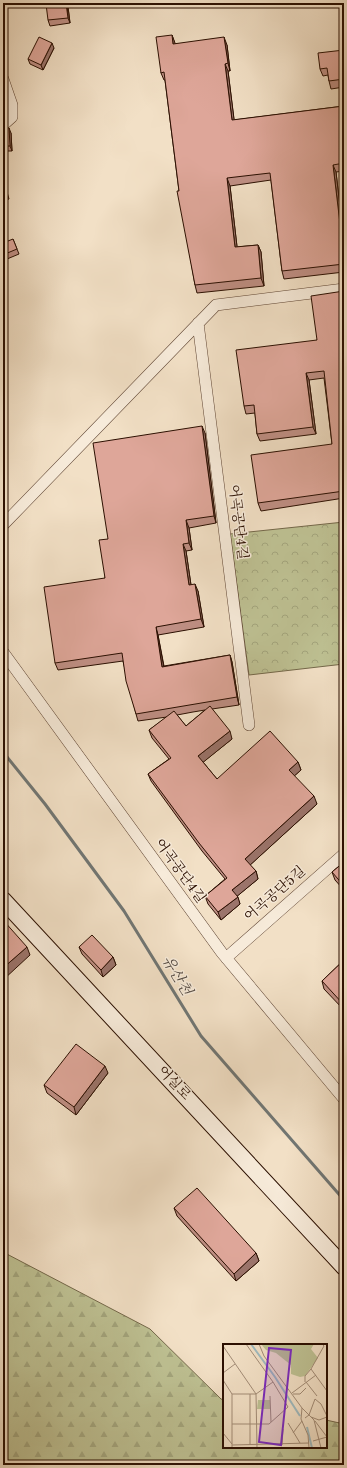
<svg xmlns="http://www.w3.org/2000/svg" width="347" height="1468" font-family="'Old Standard TT','Noto Serif KR',serif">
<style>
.forest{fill:url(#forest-firs);stroke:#74684a}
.park{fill:url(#park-crowns);stroke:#74684a}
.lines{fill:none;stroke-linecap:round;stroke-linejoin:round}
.stream{stroke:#717673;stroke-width:3}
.minor-casing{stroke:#5d4332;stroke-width:12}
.secondary-casing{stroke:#2b0f01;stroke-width:18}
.minor{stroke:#f7ebda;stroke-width:11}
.secondary{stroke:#f7ebda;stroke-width:16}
.wall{fill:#bf8f84;stroke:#2b0f01;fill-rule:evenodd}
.shaded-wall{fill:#9b746b;stroke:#2b0f01}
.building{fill:#dea699;stroke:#2b0f01}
.labels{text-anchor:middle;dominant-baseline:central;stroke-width:3;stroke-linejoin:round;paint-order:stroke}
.street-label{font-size:14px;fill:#2b0f01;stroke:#f7ebda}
.water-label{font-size:15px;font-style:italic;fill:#544b44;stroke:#f7ebda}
.inset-river{fill:none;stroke:#9fbabf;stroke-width:2}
.inset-road{fill:none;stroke:#a28c77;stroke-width:1}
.view{fill:#7b2cbf;fill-opacity:0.15;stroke:#7b2cbf;stroke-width:2}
.inset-edge{fill:none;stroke:#2b0f01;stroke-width:2}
</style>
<defs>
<pattern id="forest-firs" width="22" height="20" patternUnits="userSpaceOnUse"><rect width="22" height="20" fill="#bec193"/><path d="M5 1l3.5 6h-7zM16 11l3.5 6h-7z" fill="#a3a57d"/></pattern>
<pattern id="park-crowns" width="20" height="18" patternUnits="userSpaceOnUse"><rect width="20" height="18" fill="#bec193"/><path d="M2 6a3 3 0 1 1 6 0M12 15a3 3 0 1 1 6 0" fill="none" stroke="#a3a57d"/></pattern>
</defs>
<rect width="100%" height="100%" fill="#f2e0c6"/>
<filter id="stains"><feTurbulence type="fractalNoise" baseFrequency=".005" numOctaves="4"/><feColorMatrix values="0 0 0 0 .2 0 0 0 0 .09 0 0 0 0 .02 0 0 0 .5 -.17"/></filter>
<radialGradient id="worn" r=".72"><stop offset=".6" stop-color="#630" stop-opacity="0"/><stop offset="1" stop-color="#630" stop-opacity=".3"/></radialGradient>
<path class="forest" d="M3,1252l147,77 71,70 3,1v47h102v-27l18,4v41h-341z"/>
<path class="park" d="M344,522v142l-95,11 -19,-141z"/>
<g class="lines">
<path class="stream" d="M3,752l42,52 79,107 77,125 143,164"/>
<g class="minor-casing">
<path id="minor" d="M3,79l9,26v12l-9,8
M198,323l51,402
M3,525l213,-220 128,-16
M3,652l219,301 122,146
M226,958l118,-104"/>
</g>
<g class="secondary-casing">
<path id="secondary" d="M3,900l341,367"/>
</g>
<use href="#minor" class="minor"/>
<use href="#secondary" class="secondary"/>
</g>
<path class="wall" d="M68,7l2,16 -20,3 -2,-6z
M172,35l3,9 52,1 3,26h-2l6,49 110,-14v65l-8,1 8,70v30l-60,7 -2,-8 -11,-91 -41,6 7,61 21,-2 3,7 3,34 -67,7 -2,-8 -16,-94 -14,-111h-1l-3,-7z
M54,48l-11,22 -13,-6 -2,-5z
M344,50v37l-13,2 -2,-8 -1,-6 -5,1 -3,-7z
M3,128l8,5 1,18h-9z
M3,178l6,21 -6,2z
M13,239l6,15 -12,5 -4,-9z
M344,291v207l-83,13 -3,-8 74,-59 -8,-66 -15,2 7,54 -56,7 -3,-7 -2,-21 -9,1 -2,-8 73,-66z
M205,433l11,90 -27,5 3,22 -6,1 5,34 7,6 6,36 -46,8 6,31 66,-11 2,7 7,43 -27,4 20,30 -29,23 14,17 81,-17 3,8 -7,6 23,28 -67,61 6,6 2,8 -21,17 3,8 -19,16 -13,-16 -3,-8 20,-17 -23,-28 -51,-70 -3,-7 21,-15 -17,-21 -3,-8 18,-13 -29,4 -2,-7 -13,-53 -65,9 -3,-7 50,-85 3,-39zM205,710l-19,16 -9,-11 16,-3z
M344,773v11l-3,-8z
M344,862v28l-9,-10 -3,-8z
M79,947l34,10 3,8 -13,12 -21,-23z
M344,960v50l-20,-21 -2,-8z
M108,1073l-32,42 -29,-22 -3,-8z
M174,1208l82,45 3,8 -23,20 -59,-65z"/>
<path class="shaded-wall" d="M67,3l1,4 2,16 -2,-5z
M172,35l3,8 1,9 -3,-8z
M224,37l3,8 3,26 -2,-8z
M52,43l2,5 -11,22 -2,-5z
M225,64l3,7 7,56 -3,-7z
M3,101l2,5v8l-2,1z
M9,128l2,5 1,18 -2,-5z
M333,165l3,7 8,70v15z
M227,178l3,8 8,69 -3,-8z
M258,245l3,7 3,34 -3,-8z
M3,275l2,5 -2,15z
M306,373l3,7 7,54 -3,-7z
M202,426l3,7 11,90 -2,-7z
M186,520l3,8 3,22 -3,-7z
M183,544l3,7 6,41 -3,-7z
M195,584l3,7 6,36 -3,-8z
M156,627l2,8 7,39 -3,-7z
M230,655l2,7 7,43 -2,-8z
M230,731l2,8 -31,25 -3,-8z
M298,762l3,8 -9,8 -3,-8z
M314,796l3,8 -69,63 -3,-8z
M256,871l2,8 -23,19 -3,-8z
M238,897l2,7 -19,16 -3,-8z
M27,947l3,8 -27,25v-12z
M113,957l3,8 -13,12 -2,-7z
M105,1066l3,7 -32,42 -2,-8z
M256,1253l3,8 -23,20 -2,-7z"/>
<path class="building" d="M56,3h10l2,15 -20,2 -2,-16z
M172,35l1,9 51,-7 4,26 -3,1 7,56 112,-14v57l-11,2 11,92v7l-62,7 -12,-98 -43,5 8,69 23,-2 3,33 -66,7 -18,-94h2l-15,-119 -3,1 -5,-36z
M39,37l13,6 -11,22 -13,-6z
M344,50v29l-15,2 -2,-13 -7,1 -2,-16z
M3,128h6l1,18h-7z
M3,178l4,16 -4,1z
M13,239l4,10 -12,5 -2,-5v-6z
M344,291v200l-86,12 -7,-48 81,-11 -8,-73 -18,2 7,54 -56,7 -3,-29 -10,1 -8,-56 81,-10 -6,-44z
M202,426l12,90 -28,4 3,23 -6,1 6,41 6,-1 6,35 -45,8 6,40 68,-12 7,42 -101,17 -10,-33 -4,-28 -67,10 -11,-76 61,-9 -6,-38 9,-1 -15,-96z
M210,706l20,25 -32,25 19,23 53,-48 28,31 -9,8 25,26 -69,63 11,12 -24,19 6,7 -20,15 -13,-16 22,-18 -28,-35 -51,-69 23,-16 -22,-28 25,-19 12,15z
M344,773v7l-3,-4z
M344,862v24l-12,-14z
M3,920l24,27 -24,21z
M92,935l21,22 -12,13 -22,-23z
M344,960v45l-22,-24z
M76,1044l29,22 -31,41 -30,-22z
M197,1188l59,65 -22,21 -60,-66z"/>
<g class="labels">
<g class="street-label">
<text transform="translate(238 522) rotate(83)">어곡공단4길</text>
<text transform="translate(180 871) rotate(54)">어곡공단4길</text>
<text transform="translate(275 894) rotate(-41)">어곡공단5길</text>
<text transform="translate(174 1083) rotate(47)">어실로</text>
</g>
<g class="water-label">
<text transform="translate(176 976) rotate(59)">유산천</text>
</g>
</g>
<g transform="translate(223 1344)">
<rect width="104" height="104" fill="#f2e0c6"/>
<path d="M38,0h53l-3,5 7,9 -13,18 -5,1 -9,-3v-9l-15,-12 -10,-3z" fill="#bec193"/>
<path d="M35,56h12v9h-13z" fill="#bec193"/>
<path class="inset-river" d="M28,0l24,33 25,39M84,83l5,21"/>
<path class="inset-road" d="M36,0l5,12 38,52 -1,11 7,16 1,13M99,0l2,2 -13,23 16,22M0,2l33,48 1,54M0,29l12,-9M0,36l9,14v54M82,38v-6l6,-7M83,38l11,14M69,49l24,-18M9,50h24l17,-12M70,50h7l6,-6M47,52l1,26M79,64l12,12 7,28M88,73l8,3 8,-3M82,74l4,-3 6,-16 6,5 6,12M92,77l12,16M65,79l12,20M9,80h37l19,-17 -15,-25 -27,-38M0,89l9,11M70,89l9,-12M90,97l14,-4M9,101l77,-2M27,101v-51M59,101l1,-16"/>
<path class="view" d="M46,4l22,2 -10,95 -22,-3z"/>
<rect width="104" height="104" class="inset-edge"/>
</g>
<rect width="347" height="1468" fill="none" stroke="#f2e0c6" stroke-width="16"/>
<rect x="4" y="4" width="339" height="1460" fill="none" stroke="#2b0f01" stroke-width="2"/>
<rect x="8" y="8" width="331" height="1452" fill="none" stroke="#2b0f01"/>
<rect width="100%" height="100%" filter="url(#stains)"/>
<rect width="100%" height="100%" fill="url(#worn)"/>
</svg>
